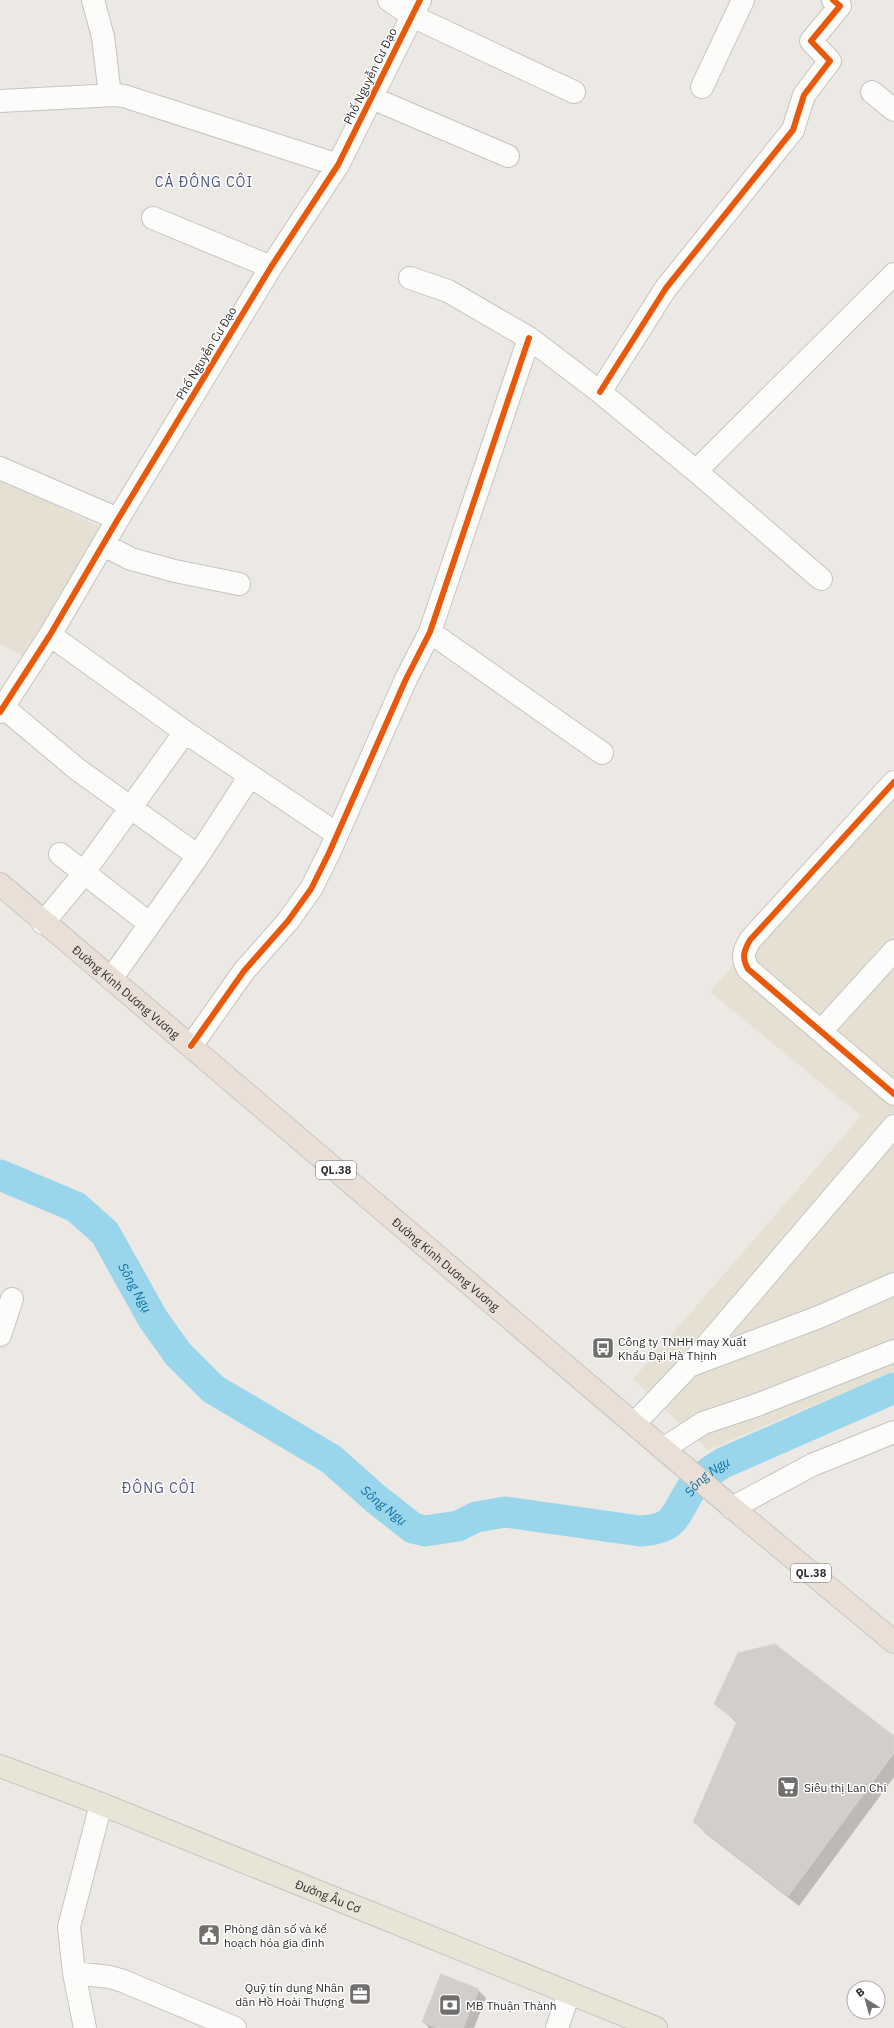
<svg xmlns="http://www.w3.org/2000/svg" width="894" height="2028" font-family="'IBM Plex Sans',sans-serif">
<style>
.education{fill:#e6e0d3}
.shadow{fill:#0003}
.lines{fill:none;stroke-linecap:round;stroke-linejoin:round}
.river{stroke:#99d6ec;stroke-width:31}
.building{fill:#d1cecb;stroke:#d7d4d0}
.minor-casing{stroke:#c5c4c5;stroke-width:24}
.major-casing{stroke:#c6c5c4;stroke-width:24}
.highway-casing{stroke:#c6c5c4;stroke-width:24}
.minor{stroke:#fcfcfb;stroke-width:22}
.major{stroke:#e8e4d6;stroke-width:22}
.highway{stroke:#eadfd6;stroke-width:22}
.cycleway-casing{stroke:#fff;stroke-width:8}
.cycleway{stroke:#e8590c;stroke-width:6}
.labels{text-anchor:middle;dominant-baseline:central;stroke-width:3;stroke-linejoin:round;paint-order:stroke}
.shield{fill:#fff;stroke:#6d6d6d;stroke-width:1}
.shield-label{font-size:11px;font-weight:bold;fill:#2e2e2e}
.street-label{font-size:12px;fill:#2e2e2e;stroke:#fff}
.poi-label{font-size:12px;fill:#2e2e2e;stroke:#fff;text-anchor:start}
.water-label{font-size:13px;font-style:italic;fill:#0d6fa3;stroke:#fff}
.quarter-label{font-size:14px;letter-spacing:1px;fill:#4d5680;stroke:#fff}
</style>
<rect width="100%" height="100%" fill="#ece8e4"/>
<path class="education" d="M0,476l105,54 -78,129 -27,-16z
M894,777v594l-186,79 -75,-71 228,-263 -151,-124z"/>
<path class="shadow" d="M716,1704l178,34v39l-95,129 -94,-73 -10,-11 42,-99z
M478,1990l8,8 -12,30h-45l-6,-7z"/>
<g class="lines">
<path class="river" id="s1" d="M0,1175l76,32 29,26 48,86 25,35 35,35 118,70 45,40 37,29 12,3 33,-5 18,-9 29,-5 135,19c33,-2 33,-11 48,-37 8,-14 21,-22 35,-31l171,-75"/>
</g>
<path class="building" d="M775,1644l119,92v17l-106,143 -95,-74 44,-101 -23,-17 24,-51z
M441,1974l38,15 -16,39h-26l-15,-6z"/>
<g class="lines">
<g class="minor-casing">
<path id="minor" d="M93,0l10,37 7,58
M389,0l23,16 162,76
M702,87l41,-87
M872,92l22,18
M372,98l136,58
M0,101l115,-6 9,1 214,69
M153,218l118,49
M410,278l38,13 81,47 71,54 96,79 125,108
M600,392l66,-104 127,-158 11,-35 26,-34 -19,-20 29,-35 -7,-6
M0,468l118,51
M696,471l198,-197
M104,545l27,14 44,12 64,13
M430,632l172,121
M50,635l135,97 152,102
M3,707l74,62 121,87 -87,123
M0,712l50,-77 68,-116 153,-252 67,-102 82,-165
M894,782l-144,158c-7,12 -8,18 -2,29l146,125
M60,854l90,70
M198,856l52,-80
M43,923l34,-41 108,-150
M821,1031l73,-80
M191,1046l53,-75 44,-50 23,-32 18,-36 77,-174 24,-47 99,-294
M0,1335l12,-36
M689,1366l205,-240
M634,1424l55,-58 130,-49 75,-33
M663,1449l40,-26 54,-18 137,-54
M732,1508l80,-43 82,-33
M74,1973l36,4 13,4 112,47
M85,2028l-11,-55 -5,-46 32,-123
M557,2028l12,-35"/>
</g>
<g class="major-casing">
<g id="major">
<path id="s2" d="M0,1766l101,38 555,224"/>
</g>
</g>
<g class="highway-casing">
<g id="highway">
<path id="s3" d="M0,884l728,620 166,138"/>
</g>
</g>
<use href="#minor" class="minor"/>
<use href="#major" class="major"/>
<use href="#highway" class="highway"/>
<g class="cycleway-casing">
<path id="cycleway" d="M600,392l66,-104 127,-158 11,-35 26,-34 -19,-20 29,-35 -7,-6
M0,712l50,-77 68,-116 153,-252 67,-102 82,-165
M894,782l-144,158c-7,12 -8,18 -2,29l146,125
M191,1046l53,-75 44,-50 23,-32 18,-36 77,-174 24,-47 99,-294"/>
</g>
<use href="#cycleway" class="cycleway"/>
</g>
<defs>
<g id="bus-square" transform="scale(1.15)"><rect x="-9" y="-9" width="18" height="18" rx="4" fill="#706f6e" stroke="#fff"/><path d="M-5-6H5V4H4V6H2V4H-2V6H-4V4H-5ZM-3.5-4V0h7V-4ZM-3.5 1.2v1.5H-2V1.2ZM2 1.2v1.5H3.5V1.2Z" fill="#fff"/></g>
<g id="supermarket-square" transform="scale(1.15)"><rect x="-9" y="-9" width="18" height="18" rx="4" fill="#706f6e" stroke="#fff"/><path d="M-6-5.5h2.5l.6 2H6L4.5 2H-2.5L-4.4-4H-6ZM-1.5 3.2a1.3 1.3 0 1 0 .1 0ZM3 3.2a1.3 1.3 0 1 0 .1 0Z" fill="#fff"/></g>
<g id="civic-square" transform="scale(1.15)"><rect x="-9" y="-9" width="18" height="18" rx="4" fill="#706f6e" stroke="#fff"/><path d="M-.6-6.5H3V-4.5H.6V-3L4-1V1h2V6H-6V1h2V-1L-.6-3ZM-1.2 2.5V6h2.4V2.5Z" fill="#fff"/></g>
<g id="office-square" transform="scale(1.15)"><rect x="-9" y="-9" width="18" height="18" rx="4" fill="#706f6e" stroke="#fff"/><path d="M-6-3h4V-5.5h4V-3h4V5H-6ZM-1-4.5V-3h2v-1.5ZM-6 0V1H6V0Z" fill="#fff"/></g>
<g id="bank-square" transform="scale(1.15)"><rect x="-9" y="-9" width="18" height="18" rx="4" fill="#706f6e" stroke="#fff"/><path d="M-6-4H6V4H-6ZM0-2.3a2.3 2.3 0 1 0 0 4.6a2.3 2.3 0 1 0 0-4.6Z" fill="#fff"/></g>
</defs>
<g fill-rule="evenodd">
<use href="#bus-square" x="603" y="1348"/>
<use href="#supermarket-square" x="788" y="1787"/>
<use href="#civic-square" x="209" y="1935"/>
<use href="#office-square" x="360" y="1994"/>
<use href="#bank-square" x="450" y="2005"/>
</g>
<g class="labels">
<g class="shield">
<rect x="316" y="1161" width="40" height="18" rx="3"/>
<rect x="791" y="1564" width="40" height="18" rx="3"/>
</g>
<g class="shield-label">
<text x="336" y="1170">QL.38</text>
<text x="811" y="1573">QL.38</text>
</g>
<g class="street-label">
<text transform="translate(370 76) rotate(-64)">Phố Nguyễn Cư Đạo</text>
<text transform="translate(206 353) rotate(-59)">Phố Nguyễn Cư Đạo</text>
<text stroke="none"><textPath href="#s3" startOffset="166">Đường Kinh Dương Vương</textPath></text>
<text stroke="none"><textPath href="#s3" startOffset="586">Đường Kinh Dương Vương</textPath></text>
<text stroke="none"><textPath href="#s2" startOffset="353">Đường Âu Cơ</textPath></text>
</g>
<g class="poi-label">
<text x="618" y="1341">Công ty TNHH may Xuất<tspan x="618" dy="14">Khẩu Đại Hà Thịnh</tspan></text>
<text x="804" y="1787">Siêu thị Lan Chi</text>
<text x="224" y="1928">Phòng dân số và kế<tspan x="224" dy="14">hoạch hóa gia đình</tspan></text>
<text x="344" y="1987" text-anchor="end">Quỹ tín dụng Nhân<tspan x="344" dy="14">dân Hồ Hoài Thượng</tspan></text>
<text x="466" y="2005">MB Thuận Thành</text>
</g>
<g class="water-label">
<text stroke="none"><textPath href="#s1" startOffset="184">Sông Ngụ</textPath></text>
<text stroke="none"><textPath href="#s1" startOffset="880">Sông Ngụ</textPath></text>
<text stroke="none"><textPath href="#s1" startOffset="520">Sông Ngụ</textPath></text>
</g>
<g class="quarter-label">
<text x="204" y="182">CẢ ĐÔNG CÔI</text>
<text x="159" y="1488">ĐÔNG CÔI</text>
</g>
</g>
<g transform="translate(866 2000) rotate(323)"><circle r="19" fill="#ffffff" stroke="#ababab"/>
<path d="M0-3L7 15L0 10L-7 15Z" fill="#706f6e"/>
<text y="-6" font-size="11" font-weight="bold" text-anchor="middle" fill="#2e2e2e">B</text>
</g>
</svg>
